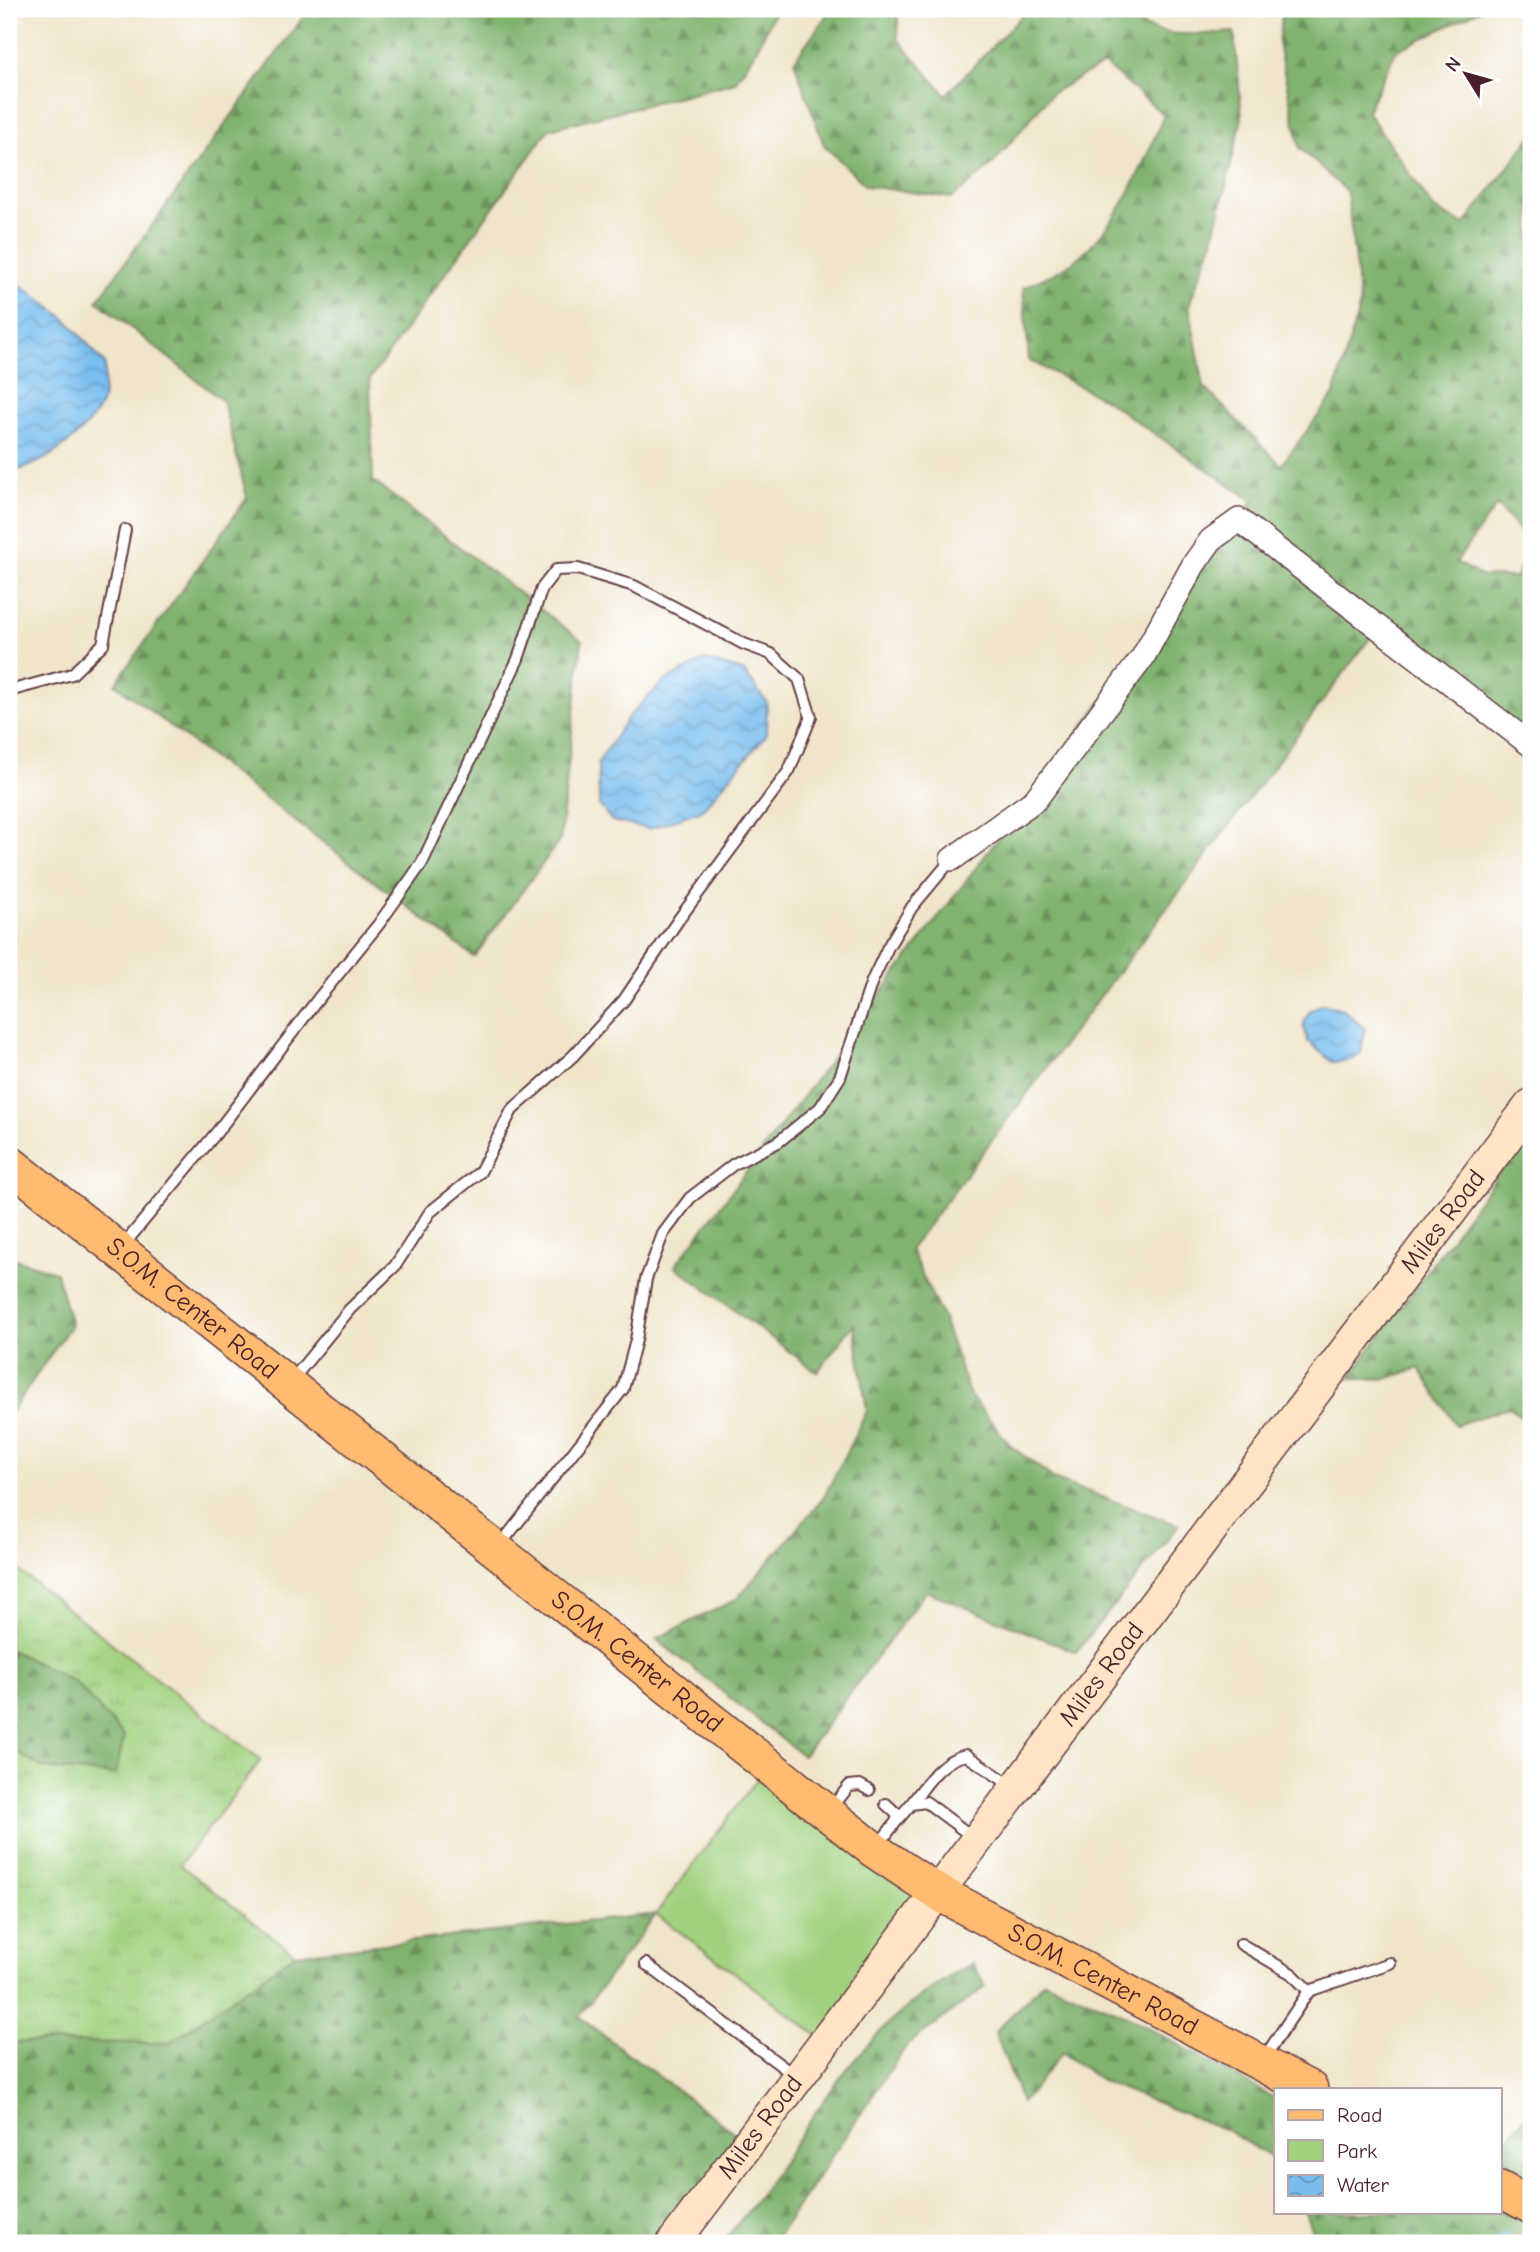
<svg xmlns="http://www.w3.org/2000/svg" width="1540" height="2252" font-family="'Comic Neue',sans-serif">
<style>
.grass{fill:url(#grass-tufts);stroke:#767855;stroke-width:2}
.forest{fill:url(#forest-firs);stroke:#65694c;stroke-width:2}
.green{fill:#a1d17f;stroke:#767855;stroke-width:2}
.water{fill:url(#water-waves);stroke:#606e8c;stroke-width:2}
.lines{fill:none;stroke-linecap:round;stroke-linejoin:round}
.stream{stroke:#77bdee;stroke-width:6}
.service-casing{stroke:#633d43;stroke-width:14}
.minor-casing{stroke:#633d43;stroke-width:26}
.secondary-casing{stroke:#633d43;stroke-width:35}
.primary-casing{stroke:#633d43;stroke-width:38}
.service{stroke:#fff;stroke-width:10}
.minor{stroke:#fff;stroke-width:23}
.secondary{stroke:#ffe4c6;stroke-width:32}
.primary{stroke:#febb71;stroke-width:35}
.labels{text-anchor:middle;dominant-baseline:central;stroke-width:7;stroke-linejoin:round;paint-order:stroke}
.street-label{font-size:26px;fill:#4a1f2b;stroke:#fff}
</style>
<defs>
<pattern id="grass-tufts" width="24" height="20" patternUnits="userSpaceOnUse" patternTransform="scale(1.75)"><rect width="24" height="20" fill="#a1d17f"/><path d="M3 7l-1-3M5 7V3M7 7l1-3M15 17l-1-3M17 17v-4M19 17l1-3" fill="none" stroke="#8cb36e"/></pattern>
<pattern id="forest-firs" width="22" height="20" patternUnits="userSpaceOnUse" patternTransform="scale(1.75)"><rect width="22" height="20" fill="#80b36e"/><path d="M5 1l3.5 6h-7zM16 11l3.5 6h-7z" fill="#6b915b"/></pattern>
<pattern id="water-waves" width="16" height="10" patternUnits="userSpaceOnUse" patternTransform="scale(1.75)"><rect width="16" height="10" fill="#77bdee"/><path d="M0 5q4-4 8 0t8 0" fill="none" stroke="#6499c1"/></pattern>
</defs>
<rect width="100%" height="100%" fill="#fff"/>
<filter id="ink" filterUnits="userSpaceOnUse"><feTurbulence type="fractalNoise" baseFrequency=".0143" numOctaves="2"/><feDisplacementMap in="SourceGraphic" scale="14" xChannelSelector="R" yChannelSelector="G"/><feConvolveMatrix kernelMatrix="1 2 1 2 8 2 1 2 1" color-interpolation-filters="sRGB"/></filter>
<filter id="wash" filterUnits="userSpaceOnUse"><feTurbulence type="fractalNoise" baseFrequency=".00686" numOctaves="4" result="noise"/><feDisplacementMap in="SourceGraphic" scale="28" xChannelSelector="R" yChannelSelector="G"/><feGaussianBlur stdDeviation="1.57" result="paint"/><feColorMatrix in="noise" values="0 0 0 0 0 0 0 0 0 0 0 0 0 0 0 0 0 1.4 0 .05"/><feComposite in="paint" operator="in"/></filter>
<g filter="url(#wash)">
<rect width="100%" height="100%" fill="#f0e5ca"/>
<path class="grass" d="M9,1563l252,197 -81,105 115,89 -286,204z"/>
<path class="forest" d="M306,9h470l-20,42 -21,31 -186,47 -179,250 3,102 209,160 -22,199 -86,117 -359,-273 132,-186 -24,-97 -126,-100 209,-288z
M831,9h67v30l48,56 82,-86h94c28,33 74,25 112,23l8,86 -29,122 -24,65 15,82 77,78 53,-70 26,-90 -13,-113 -47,-44 -22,-105 5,-34h199l-86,42 -29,60 67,98 30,16 67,-88v407l-34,-39 -41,57 25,14 35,1 15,-32v200l-154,-116 -467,620 33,70 27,77 41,50 45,34 123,45 -103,127 -150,-61 -123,165 -147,-117 81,-40 87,-102 43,-86 -13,-87 -37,48 -142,-106 578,-765 -149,-102 -75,-39 -6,-72c15,-8 35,-15 48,-25 48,-36 71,-94 93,-148l-60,-51 -52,29 -62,74 -38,31 -86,-12 -42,-41 -30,-84z
M1531,1129v297l-21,-19 -54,18 -37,-57 -33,11 -37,-1z
M9,1257l47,15 15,53 -62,90z
M9,1649l66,33 49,54 -8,39 -73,-7 -34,-20z
M656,1914l-77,103 169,126 -75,100h-664v-201l160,1 126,-89z
M972,1963l14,24 -79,58 -134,198h-52c40,-43 69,-95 103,-143 41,-59 85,-102 148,-137z
M1044,1981l83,35 149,83v62l-50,-31 -122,-48 -42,-29 -40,50 -27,-71z
M1531,2108v71l-31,-10v-21z
M1500,2209l31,17v17h-215l-11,-31h195z"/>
<path class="green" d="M767,1766l170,126 -112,149 -169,-127z"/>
<path class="water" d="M22,286l45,34 38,44c-1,11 0,22 -2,33 -6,30 -63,73 -94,74v-182z
M704,660l40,11 23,32 -1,32 -64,75 -53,19 -37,-8 -13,-16 -1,-42 30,-46 35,-35z
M1322,1004l21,5 22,20 -4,24 -13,8 -16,1 -24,-21 -5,-16 7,-14z"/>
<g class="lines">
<path class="stream" d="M1499,2243l5,-7"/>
</g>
</g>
<g filter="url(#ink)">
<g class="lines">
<g class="service-casing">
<path id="service" d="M9,691l63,-17 31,-30 22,-114
M121,1248l96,-116 101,-133 60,-74 44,-62 96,-204 24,-71 14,-18 22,-1 56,17 110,58 27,10 28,25 12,38 -22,54 -110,148 -55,81 -51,56 -61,54 -32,62 -50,40 -35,54 -45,43 -58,71
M500,1545l123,-156 13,-49 10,-61 17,-45 27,-36 44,-34 44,-22 42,-34 20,-31 32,-96 16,-34 24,-40 40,-48
M911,1804c16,-20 29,-44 55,-49l46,31
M831,1809l18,-23 11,-1 9,5
M896,1822l15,-18 15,-2 48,36
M878,1845l18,-23 2,-7 -12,-11
M1241,1944l51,30 17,17
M646,1964l149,112
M1264,2058l45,-67 81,-28"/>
</g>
<g class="minor-casing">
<path id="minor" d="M952,859l83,-59 108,-143 51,-93 17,-24 28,-20 292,225"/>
</g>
<g class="secondary-casing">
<g id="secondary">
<path id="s1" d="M673,2243l858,-1138"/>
</g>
</g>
<g class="primary-casing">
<g id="primary">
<path id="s2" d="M9,1163l865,687 63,42 373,197"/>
<path d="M1500,2189l31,17"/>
</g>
</g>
<use href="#service" class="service"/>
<use href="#minor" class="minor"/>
<use href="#secondary" class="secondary"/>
<use href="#primary" class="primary"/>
</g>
</g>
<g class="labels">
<g class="street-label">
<text stroke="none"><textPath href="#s1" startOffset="1279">Miles Road</textPath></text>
<text stroke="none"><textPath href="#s2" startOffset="234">S.O.M. Center Road</textPath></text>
<text stroke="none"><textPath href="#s2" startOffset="802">S.O.M. Center Road</textPath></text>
<text stroke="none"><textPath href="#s1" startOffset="712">Miles Road</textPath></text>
<text stroke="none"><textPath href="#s2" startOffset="1368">S.O.M. Center Road</textPath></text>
<text stroke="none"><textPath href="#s1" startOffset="145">Miles Road</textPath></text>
</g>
</g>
<rect width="1540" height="2252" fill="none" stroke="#fff" stroke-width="35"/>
<rect x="1274" y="2088" width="228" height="126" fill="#ffffff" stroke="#b7a5aa" stroke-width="2"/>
<rect x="1288" y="2110" width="35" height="10" fill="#febb71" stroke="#b7a5aa" stroke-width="2"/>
<text x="1337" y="2122" font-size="21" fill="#4a1f2b">Road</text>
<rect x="1288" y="2140" width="35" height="21" fill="#a1d17f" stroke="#b7a5aa" stroke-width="2"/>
<text x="1337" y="2158" font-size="21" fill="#4a1f2b">Park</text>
<rect x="1288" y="2175" width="35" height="21" fill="url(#water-waves)" stroke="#b7a5aa" stroke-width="2"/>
<text x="1337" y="2192" font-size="21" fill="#4a1f2b">Water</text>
<g transform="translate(1466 74) rotate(307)" stroke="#ffffff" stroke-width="5" paint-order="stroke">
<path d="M0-5L12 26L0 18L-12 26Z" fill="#4a1f2b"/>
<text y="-10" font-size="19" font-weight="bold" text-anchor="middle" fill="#4a1f2b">N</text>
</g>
</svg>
